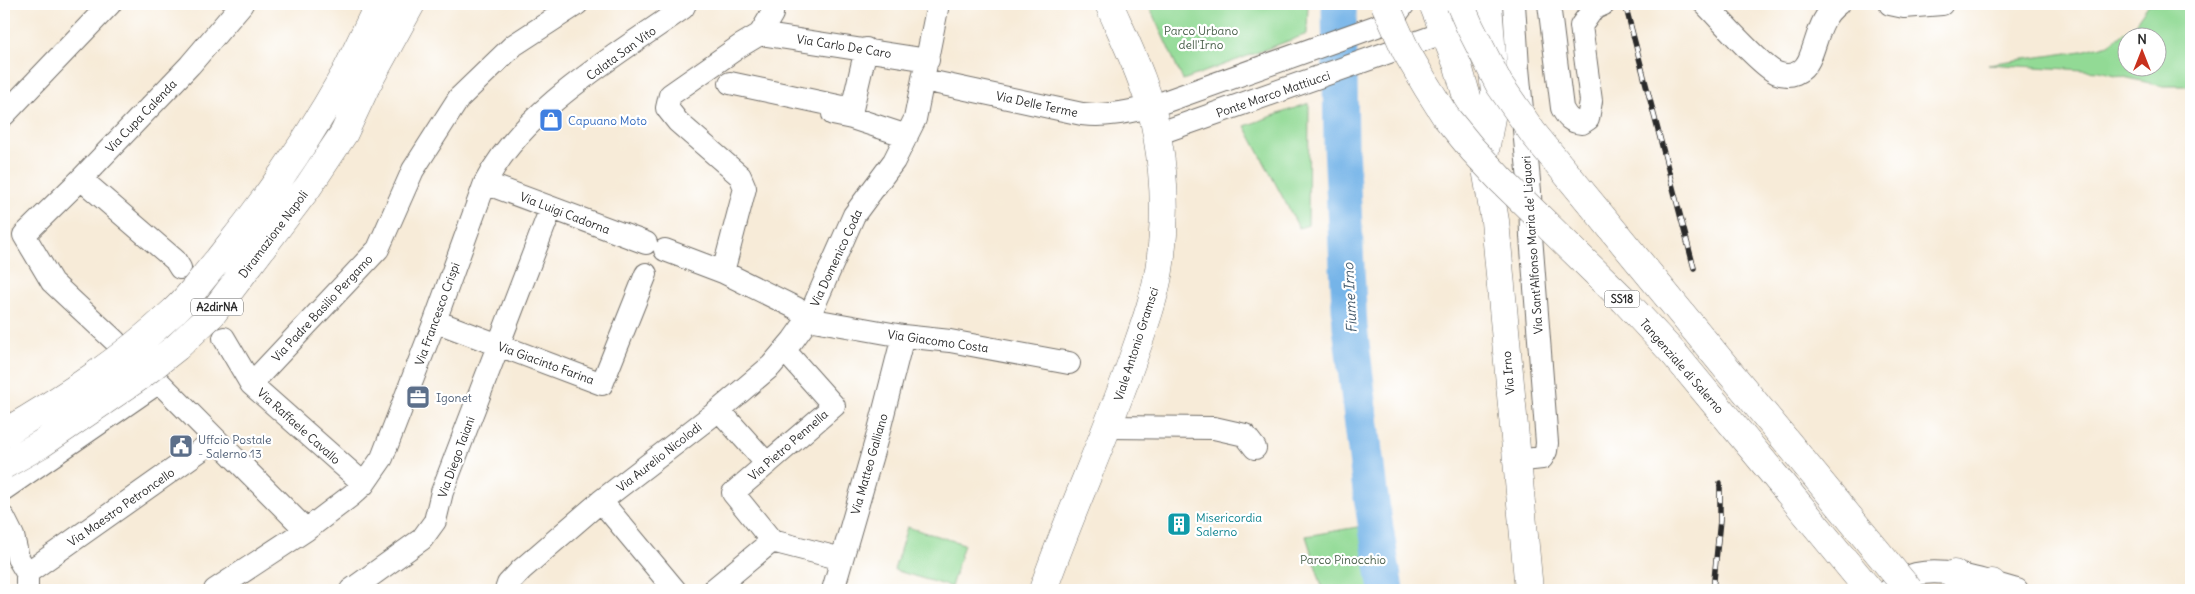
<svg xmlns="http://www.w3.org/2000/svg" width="2195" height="594" font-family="Delius,sans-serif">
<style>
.green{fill:#92da95;stroke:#5e8260;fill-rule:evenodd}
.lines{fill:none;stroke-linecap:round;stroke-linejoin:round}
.river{stroke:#74b4e8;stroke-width:35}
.minor-casing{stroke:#726e68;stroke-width:24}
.major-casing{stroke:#726e68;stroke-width:29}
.highway-casing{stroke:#726e68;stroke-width:29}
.minor{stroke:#fff;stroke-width:22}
.major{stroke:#fff;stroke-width:28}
.highway{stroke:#fff;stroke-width:28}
.rail-casing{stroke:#2b2b2b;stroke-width:5.5}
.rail{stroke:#fff;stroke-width:4;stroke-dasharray:11;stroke-linecap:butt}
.highway-bridge-casing{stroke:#726e68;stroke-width:29;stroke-linecap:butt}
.highway-bridge{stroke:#fff;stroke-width:28}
.labels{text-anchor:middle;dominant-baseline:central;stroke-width:4.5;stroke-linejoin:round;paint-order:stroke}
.shield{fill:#fff;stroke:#6b6b6b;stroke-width:1}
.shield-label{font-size:11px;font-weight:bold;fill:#2b2b2b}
.park-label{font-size:12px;fill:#4a604b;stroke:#fff}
.street-label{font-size:12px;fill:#2b2b2b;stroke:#fff}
.shop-label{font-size:12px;fill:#366cbe;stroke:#fff;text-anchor:start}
.service-label{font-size:12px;fill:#4e5e75;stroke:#fff;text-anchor:start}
.culture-label{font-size:12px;fill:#0d838f;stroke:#fff;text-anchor:start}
.water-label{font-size:14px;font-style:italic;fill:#455b6d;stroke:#fff}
</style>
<rect width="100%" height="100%" fill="#fff"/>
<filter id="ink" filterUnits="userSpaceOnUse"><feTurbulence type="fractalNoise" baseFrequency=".02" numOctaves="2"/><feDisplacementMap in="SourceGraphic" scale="10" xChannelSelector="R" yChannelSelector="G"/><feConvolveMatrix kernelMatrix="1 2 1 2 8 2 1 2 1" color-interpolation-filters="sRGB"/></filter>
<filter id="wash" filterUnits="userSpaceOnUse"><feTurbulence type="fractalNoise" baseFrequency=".0096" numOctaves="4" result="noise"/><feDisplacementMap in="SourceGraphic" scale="20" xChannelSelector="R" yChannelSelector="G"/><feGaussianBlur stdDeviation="1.12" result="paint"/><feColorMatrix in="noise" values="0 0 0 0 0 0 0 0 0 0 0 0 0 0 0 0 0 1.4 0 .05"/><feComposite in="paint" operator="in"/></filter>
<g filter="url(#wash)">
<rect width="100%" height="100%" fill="#f7ebd8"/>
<path class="green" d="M1148,4h160l-1,30 -124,46z
M2149,4h42v82h-29l-63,-15 -111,-7 94,-13 27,-7 25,-19zM2128,38h30v30h-30z
M1309,103l-1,122 -9,3 -54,-102z
M1363,526l13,46 1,18h-54l-17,-54z
M907,527l57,17 -13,43 -57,-17z"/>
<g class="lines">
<path class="river" d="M1339,4l2,142 9,181 20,164 16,99"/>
</g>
</g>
<g filter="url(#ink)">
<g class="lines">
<g class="minor-casing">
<path id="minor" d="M1514,4l4,64 12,123 1,45 16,207 -1,8 -4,7 -26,3
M1549,4l13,104c5,10 9,14 20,15l6,-4 3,-18 -10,-75 12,-17 11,-5
M1705,4c14,14 57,63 72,69 13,5 26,0 32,-13 9,-20 10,-42 29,-56
M1890,4l14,3 38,-3
M760,34l168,26
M924,80l158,34c24,3 45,-2 68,-7l227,-81 19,-11 8,-11
M730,83l122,26 14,-60
M833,114l19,4 55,18
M4,115l106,-111
M1157,134l303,-107
M81,179l94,81 5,8
M485,183l161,60
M665,250l58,22 73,36 12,11
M723,272l22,-84 -5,-12 -62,-54 -11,-14 3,-13 70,-49 20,-12 12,-20 1,-10
M808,319l95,17 47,5 119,22
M435,321l167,63 44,-110
M224,338l27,46 113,100
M115,341l-63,-59 -28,-47 57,-56 109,-114 52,-61
M251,384l127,-135 35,-79 46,-72 55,-53 63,-41
M719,410l48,54
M1107,427l107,1 31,7 10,13
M4,489l155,-107 147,148
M601,501l74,89
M4,518l9,18 5,22 9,15v17
M772,541l-39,-48 101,-87 -49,-55
M27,573l188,-133
M215,590l91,-60 46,-35 12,-11 18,-26 53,-137 50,-138c38,-74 132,-128 198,-175l2,-4
M351,590l71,-51 13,-18 7,-29 109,-284
M506,590l2,-6 13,-14 80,-69 118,-91 52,-44 22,-26 15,-21 46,-104 40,-54 21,-42 23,-115
M713,590l59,-49 70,18
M833,590l45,-156 25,-98
M1889,590c8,-5 18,-14 27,-16 33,-7 70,8 101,16"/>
</g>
<g class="major-casing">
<path id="major" d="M1433,4l25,62 26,91 11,64 34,369
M1485,151l10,-56 -7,-91
M1043,590c27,-77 62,-152 89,-229 10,-29 22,-60 27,-91 7,-44 6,-91 -2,-135 -7,-45 -30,-90 -48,-131"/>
</g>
<g class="highway-casing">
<path id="highway" d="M346,72l33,-68
M366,86l45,-82
M1954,574l9,16
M1986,590l6,-7"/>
</g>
<use href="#minor" class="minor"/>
<use href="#major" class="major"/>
<use href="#highway" class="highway"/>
<g class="rail-casing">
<path id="rail" d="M1625,4l69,264
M1713,590l7,-70v-37"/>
</g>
<use href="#rail" class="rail"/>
<g class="highway-bridge-casing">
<path id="highway-bridge" d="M1385,4l21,47 21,36 19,30 27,33 28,30 123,120 52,56 193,234
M1460,4l10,23 29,57 34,49 376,457
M4,433c60,-35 118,-73 169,-121 17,-15 30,-35 45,-52 49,-60 90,-120 128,-188
M4,465l37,-21 98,-67 38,-30 35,-33 96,-127 36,-54 22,-47"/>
</g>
<use href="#highway-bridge" class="highway-bridge"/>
</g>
</g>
<defs>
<g id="shop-square" transform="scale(1.25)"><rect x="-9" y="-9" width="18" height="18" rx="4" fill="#3f7fe0" stroke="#fff"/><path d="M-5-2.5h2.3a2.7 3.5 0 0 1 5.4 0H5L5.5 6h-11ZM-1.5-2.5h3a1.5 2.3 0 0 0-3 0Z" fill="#fff"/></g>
<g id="office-square" transform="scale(1.25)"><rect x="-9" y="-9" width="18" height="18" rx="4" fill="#5c6f8a" stroke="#fff"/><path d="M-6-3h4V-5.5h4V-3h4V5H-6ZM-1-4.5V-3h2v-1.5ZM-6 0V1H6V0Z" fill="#fff"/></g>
<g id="civic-square" transform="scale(1.25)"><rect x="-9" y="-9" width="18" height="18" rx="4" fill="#5c6f8a" stroke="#fff"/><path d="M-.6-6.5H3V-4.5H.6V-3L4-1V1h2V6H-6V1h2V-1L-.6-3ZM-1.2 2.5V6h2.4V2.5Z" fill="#fff"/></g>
<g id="building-square" transform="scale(1.25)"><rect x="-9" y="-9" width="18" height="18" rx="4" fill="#0f9aa8" stroke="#fff"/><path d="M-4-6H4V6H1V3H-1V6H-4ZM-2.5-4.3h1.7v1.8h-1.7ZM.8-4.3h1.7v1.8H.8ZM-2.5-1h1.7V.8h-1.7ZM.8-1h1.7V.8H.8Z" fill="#fff"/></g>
</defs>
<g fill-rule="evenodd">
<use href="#shop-square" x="551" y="120"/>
<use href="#office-square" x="418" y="397"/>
<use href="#civic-square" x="181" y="446"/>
<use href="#building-square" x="1179" y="524"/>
</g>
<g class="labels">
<g class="shield">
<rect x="1604.5" y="290.5" width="35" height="17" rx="4"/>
<rect x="191" y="298.5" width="52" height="17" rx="4"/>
</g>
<g class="shield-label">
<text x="1622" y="299">SS18</text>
<text x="217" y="307">A2dirNA</text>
</g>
<g class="park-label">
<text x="1201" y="30">Parco Urbano<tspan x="1201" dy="14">dell'Irno</tspan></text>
<text x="1343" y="559">Parco Pinocchio</text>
</g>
<g class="street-label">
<text transform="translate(844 46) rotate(9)">Via Carlo De Caro</text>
<text transform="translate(621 53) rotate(-36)">Calata San Vito</text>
<text transform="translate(1273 94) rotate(-19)">Ponte Marco Mattiucci</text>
<text transform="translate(1037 104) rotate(12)">Via Delle Terme</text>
<text transform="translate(141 116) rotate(-46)">Via Cupa Calenda</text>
<text transform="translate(565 213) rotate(21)">Via Luigi Cadorna</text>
<text transform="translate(273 234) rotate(-53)">Diramazione Napoli</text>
<text transform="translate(1532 245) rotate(-94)">Via Sant'Alfonso Maria de' Liguori</text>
<text transform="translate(836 258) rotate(-65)">Via Domenico Coda</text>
<text transform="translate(322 308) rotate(-47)">Via Padre Basilio Pergamo</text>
<text transform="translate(437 314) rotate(-70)">Via Francesco Crispi</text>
<text transform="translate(938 341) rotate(8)">Via Giacomo Costa</text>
<text transform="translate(1136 344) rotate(-72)">Viale Antonio Gramsci</text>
<text transform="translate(546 363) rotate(20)">Via Giacinto Farina</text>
<text transform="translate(1682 366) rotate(49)">Tangenziale di Salerno</text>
<text transform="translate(1508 373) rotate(-95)">Via Irno</text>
<text transform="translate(299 426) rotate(42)">Via Raffaele Cavallo</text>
<text transform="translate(788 445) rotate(-41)">Via Pietro Pennella</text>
<text transform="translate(456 457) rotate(-70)">Via Diego Taiani</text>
<text transform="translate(659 457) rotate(-38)">Via Aurelio Nicolodi</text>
<text transform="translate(869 464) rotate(-74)">Via Matteo Galliano</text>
<text transform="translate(121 507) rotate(-35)">Via Maestro Petroncello</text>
</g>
<g class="shop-label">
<text x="568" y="120">Capuano Moto</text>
</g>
<g class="service-label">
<text x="436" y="397">Igonet</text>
<text x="198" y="439">Uffcio Postale<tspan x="198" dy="14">- Salerno 13</tspan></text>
</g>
<g class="culture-label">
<text x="1196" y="517">Misericordia<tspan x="1196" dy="14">Salerno</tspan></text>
</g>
<g class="water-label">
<text transform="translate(1350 298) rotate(-93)">Fiume Irno</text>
</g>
</g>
<rect width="2195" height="594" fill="none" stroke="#fff" stroke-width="20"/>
<g transform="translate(2142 52)"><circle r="24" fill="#ffffff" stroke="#aaaaaa"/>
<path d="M0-4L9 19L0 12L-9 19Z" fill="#c8321e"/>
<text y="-8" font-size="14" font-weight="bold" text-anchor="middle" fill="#2b2b2b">N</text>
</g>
</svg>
